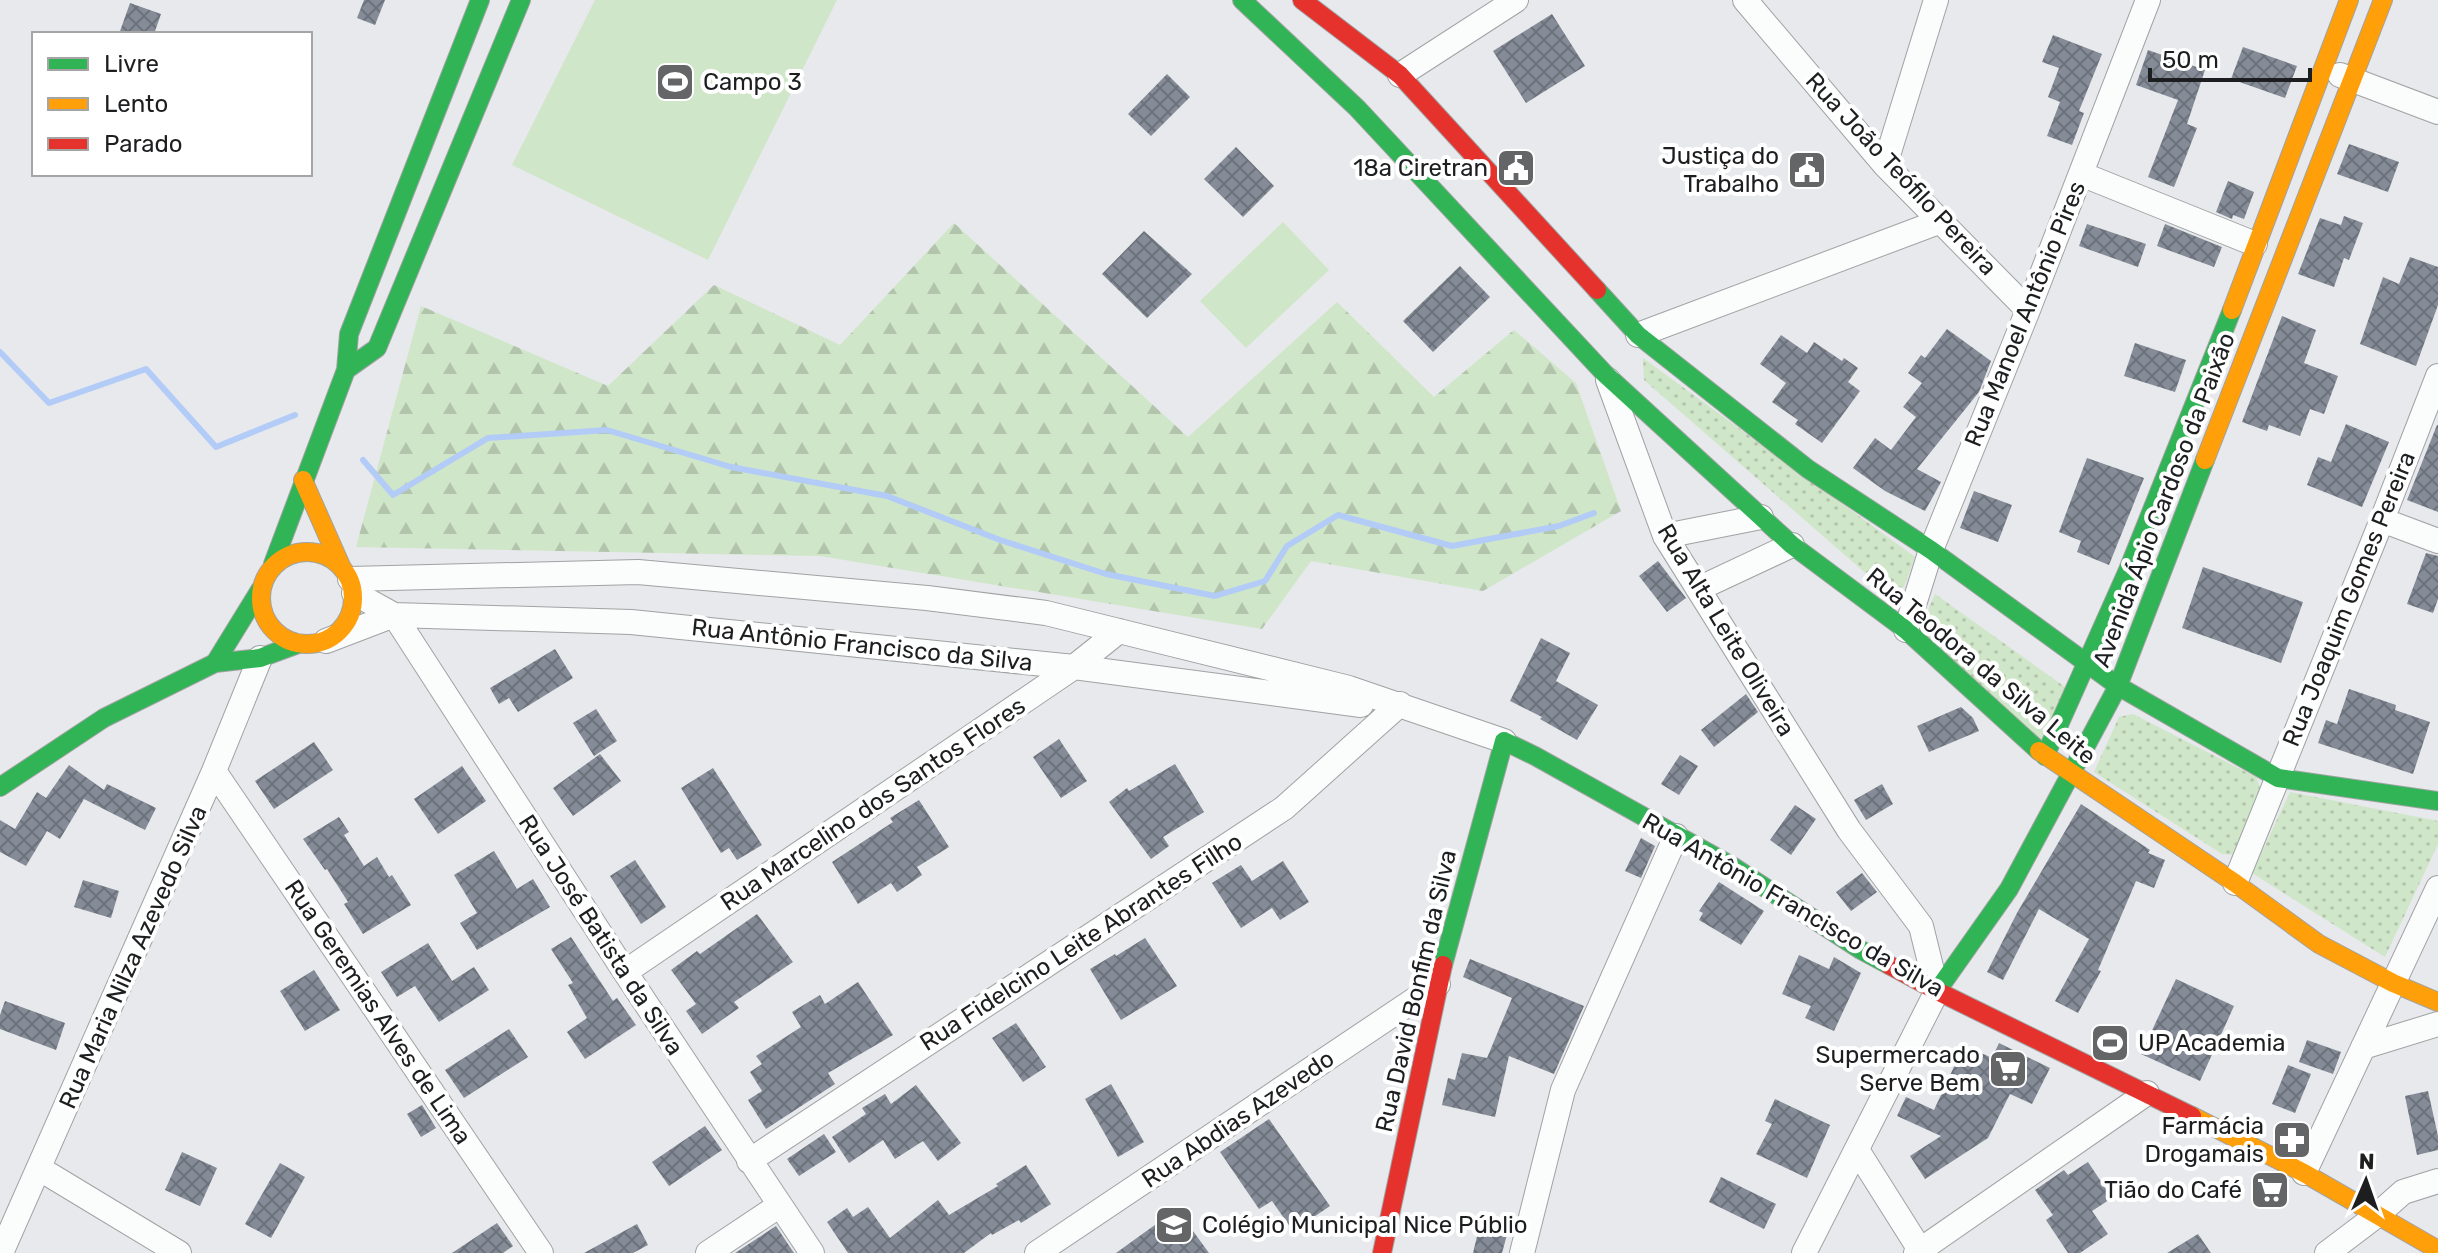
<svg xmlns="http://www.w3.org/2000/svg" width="2438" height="1253" font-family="Rubik,sans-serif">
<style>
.forest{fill:url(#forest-firs)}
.park{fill:url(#park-dots)}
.pitch{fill:#d0e6c9}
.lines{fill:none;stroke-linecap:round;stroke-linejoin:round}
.stream{stroke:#b2ccf7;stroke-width:6}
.building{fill:url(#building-cross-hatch)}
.street-casing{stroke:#a0a2a3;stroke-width:26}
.fast-casing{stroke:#a0a2a3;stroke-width:20}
.slow-casing{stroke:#a0a2a3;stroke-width:20}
.jam-casing{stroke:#a0a2a3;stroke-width:20}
.street{stroke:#fbfcfc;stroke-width:24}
.fast{stroke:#30b455;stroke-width:18}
.slow{stroke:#ff9f0a;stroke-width:18}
.jam{stroke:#e5322d;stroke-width:18}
.labels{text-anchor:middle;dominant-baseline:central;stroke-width:8;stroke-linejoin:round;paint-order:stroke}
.poi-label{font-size:24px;fill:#1d1e20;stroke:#fff;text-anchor:end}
.street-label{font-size:24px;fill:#1d1e20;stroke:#fff}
</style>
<defs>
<pattern id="forest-firs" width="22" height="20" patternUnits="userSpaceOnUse" patternTransform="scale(2)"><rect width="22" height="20" fill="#d0e6c9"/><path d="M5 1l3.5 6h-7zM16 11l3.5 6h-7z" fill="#b2c5ac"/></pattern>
<pattern id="park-dots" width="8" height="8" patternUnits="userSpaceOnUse" patternTransform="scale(2)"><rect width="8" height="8" fill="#d0e6c9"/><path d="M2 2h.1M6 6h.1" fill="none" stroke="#b2c5ac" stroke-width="1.8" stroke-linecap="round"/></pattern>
<pattern id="building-cross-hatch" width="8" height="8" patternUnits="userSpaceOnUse" patternTransform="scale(2)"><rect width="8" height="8" fill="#858c97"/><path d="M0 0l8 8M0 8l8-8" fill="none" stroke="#6c727b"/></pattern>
</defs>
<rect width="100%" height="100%" fill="#e7e9ec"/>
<path class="forest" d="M954,223l234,214 149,-135 97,95 80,-67 62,53 45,128 -138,80 -172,-30 -49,68 -442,-73 -464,-9 65,-241 187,80 106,-101 126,60z"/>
<path class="park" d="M1643,358l272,199 -11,30 -19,3 -241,-210z
M1935,594l137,98 -27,58 -127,-117z
M2133,714l123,63 7,18 -25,60 -16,-1 -128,-82 25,-55z
M2290,792l148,29v23l-53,113 -133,-84z"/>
<path class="pitch" d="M595,0h242l-129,260 -196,-95z
M1283,222l46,48 -83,78 -46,-47z"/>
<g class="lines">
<path class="stream" d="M0,352l49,51 97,-34 70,78 79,-32
M363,460l30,35 95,-57 119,-8 124,37 156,29 113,44 106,34 109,22 50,-15 22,-35 51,-31 114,31 107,-20 35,-13"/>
</g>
<path class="building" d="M364,0h21l-10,25 -18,-7z
M130,3l31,11 -7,20h-35z
M1552,14l33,52 -59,37 -33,-52z
M2053,35l49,19 -23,57 5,2 -12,32 -25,-9 13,-34 -12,-5 11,-29 -17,-6z
M2243,47l54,19 -12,32 -54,-19z
M2148,50l57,20 -18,54 10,4 -23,59 -26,-10 30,-77 -42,-15z
M1167,74l23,23 -39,39 -23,-22z
M2349,144l50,18 -11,30 -51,-18z
M1236,147l38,39 -31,31 -39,-38z
M2228,181l26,11 -10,27 -11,-4 -1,4 -16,-7z
M2344,216l19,7 -14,37 -5,-2 -10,29 -36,-13 22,-56 21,7z
M2087,224l59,20 -8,23 -59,-21z
M2165,224l57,23 -8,20 -57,-21z
M1144,231l48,43 -45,44 -45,-44z
M2410,257l28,10v38l-22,61 -56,-22 23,-67 16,7z
M1460,266l30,31 -57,55 -30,-31z
M2282,316l34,14 -12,33 34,13 -14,38 -14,-5 -10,27 -31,-11 -2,6 -25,-9z
M1947,329l44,32 -12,31 -62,77 24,13 -16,29 -40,-20 -32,-23 22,-30 16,12 25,-33 -13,-10 19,-24 -14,-10 13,-18 4,3z
M1781,335l26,18 7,-11 28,19 2,-3 14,10 -10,14 12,9 -38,52 -27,-19 3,-4 -26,-18 14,-19 -26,-19z
M2135,343l51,17 -11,32 -51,-16z
M2346,424l43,18 -27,65 -55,-22 11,-28 13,5z
M2437,425h1v87l-31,-12z
M2087,458l57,20 -35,87 -32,-13 4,-11 -22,-9z
M1974,491l38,14 -14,37 -38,-14z
M2426,553l12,3v43l-5,14 -26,-9z
M1658,561l28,37 -19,14 -28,-36z
M2203,567l100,35 -22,61 -99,-35z
M1541,638l29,15 -14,28 42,24 -21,35 -37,-21 2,-2 -32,-16z
M555,649l18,29 -55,34 -9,-14 -10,6 -9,-16z
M2349,689l47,16 -1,5 35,12 -17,52 -95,-31 8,-23 11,4z
M1746,694l12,18 -44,35 -13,-17z
M1961,707l12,11 6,13 -50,21 -12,-26z
M596,709l21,32 -23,15 -21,-33z
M1059,739l28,42 -26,17 -28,-41z
M314,742l19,28 -59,39 -19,-28z
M600,754l21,27 -48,35 -20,-28z
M1680,755l18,11 -19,29 -18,-11z
M1175,764l29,48 -41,25 6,9 -18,13 -42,-57 18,-14 2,3z
M69,765l35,25 3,-6 49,24 -11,22 -61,-31 -24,40 -13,-8 -21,35 -26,-14v-32l15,9 22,-37 9,6z
M462,766l24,35 -48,33 -24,-35z
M713,768l49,77 -25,15 -8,-12 -8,5 -40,-65z
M1882,784l11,20 -27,16 -12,-20z
M919,800l30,47 -32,20 5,8 -25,17 -6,-9 -33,21 -26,-42 61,-40 -3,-4z
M2081,804l69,46 -2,3 17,7 -11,28 -18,-7 -38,89 3,1 -23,42 -23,-12 34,-62 -50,-30 -36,71 -16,-8 30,-59z
M1795,805l21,14 -25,36 -21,-15z
M339,817l10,15 -5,3 20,31 13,-9 12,20 3,-2 19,30 -48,29 -19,-30 4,-2 -21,-33 -2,1 -22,-31z
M1641,838l14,8 -14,32 -16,-7z
M494,851l23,38 16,-10 17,28 -73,43 -17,-27 17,-10 -23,-38z
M635,860l31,47 -25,17 -31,-48z
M1283,861l26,41 -29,18 -8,-12 -31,20 -29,-45 29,-18 11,16z
M1862,873l15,19 -26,19 -15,-19z
M83,880l36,11 -8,27 -37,-11z
M1719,882l45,29 -23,34 -42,-25 4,-7 -4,-2z
M757,914l36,48 -59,40 5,6 -37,26 -16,-23 10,-7 -25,-34 26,-19 3,3z
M571,937l42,64 4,-3 19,27 -51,34 -18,-27 20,-14 -19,-33 5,-2 -22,-34z
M1145,938l32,48 -56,34 -31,-51 25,-15 1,2z
M428,943l24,38 22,-14 15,23 -50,32 -24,-36 -18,11 -16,-25z
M1799,955l30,14 5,-12 27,16 -27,58 -29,-13 6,-12 -29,-12z
M1470,959l114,47 -30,68 -45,-18 -14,61 -53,-12 6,-27 7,2 7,-27 25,5 25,-60 -49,-21z
M314,970l26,40 -35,21 -25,-40z
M2176,979l58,27 -34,75 -59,-27z
M858,982l35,53 -65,38 7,11 -69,45 -18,-29 14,-9 -12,-19 12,-8 -6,-8 45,-29 -9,-15 28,-17 5,9z
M5,1001l60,22 -9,27 -56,-21v-14z
M1016,1023l30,44 -23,15 -31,-44z
M509,1029l19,28 -64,41 -19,-28z
M2307,1040l34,12 -8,22 -34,-12z
M1999,1043l51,25 -18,36 -22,-10 -22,44 -63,41 -15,-23 31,-20 -44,-20 9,-19 28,13 30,-65 28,13z
M2288,1065l23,9 -16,39 -23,-9z
M1111,1084l33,58 -26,15 -33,-58z
M916,1085l45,58 -23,18 -15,-20 -28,18 -12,-19 -34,23 -17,-26 34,-23 -4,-6 23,-14 6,10z
M2428,1091l10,45v14l-21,5 -12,-59z
M1775,1099l55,26 -23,53 -51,-24 16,-30 -7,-3z
M422,1105l14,23 -15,9 -14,-23z
M1269,1119l61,87 -37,25 -21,-30 -13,8 -39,-57z
M705,1126l17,24 -53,36 -17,-24z
M824,1134l12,18 -37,24 -12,-17z
M182,1152l35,16 -17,38 -35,-16z
M2088,1162l24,36 -20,13 16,23 -28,19h-12l-22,-33 7,-5 -18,-25 29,-20 4,5z
M280,1163l25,14 -34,61 -26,-14z
M1026,1165l25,39 -30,19 -2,-3 -27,15 -1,-2 -27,20h-116l-21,-31 20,-14 6,9 15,-10 22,31 48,-38 11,15 49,-29 -2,-2z
M1721,1177l55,27 -12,25 -55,-27z
M1177,1209l32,44h-93z
M497,1223l16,23 -10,7h-51z
M637,1224l11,21 -15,8h-49z
M1480,1224l28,7 -6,22h-29z
M776,1226l18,27h-59z
M2198,1234l13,19h-44z"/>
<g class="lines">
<g class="street-casing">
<path id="street" d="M1745,0l140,165 143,145
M1400,75l116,-75
M2340,75l98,37
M1885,165l51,-165
M2081,174l174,70
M1638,335l303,-114
M1608,380l57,156 184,294 72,96 16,65 -133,262
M2382,520l56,21
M1665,536l96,-19
M350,579l288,-7 289,26 119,15 303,75 155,53
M1698,589l94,-44
M354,593l40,22 231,357 187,281
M1906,630l25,-80 97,-240 120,-310
M326,641l68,-26 237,7 443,45 287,38
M214,771l327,482
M2235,883l147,-363 56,-144
M625,972l449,-305 45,-36
M2363,1047l75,-23
M1857,1150l65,103
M749,1161l535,-353 116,-104
M40,1169l139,84
M2304,1173l134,-285
M1,1253l213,-482 46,-113
M708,1253l72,-48
M1037,1253l401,-269
M1522,1253l41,-163 113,-254
M1916,1253l231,-160
M2327,1253l49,-37 27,-24 35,-11"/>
</g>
<g class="fast-casing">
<path id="fast" d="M1242,0l115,108 248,266 187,171 114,85 133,121
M1597,290l41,45 170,134 123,81 187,136 160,92 160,23
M346,370l31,-22 144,-348
M273,564l73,-194 3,-36 131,-334
M215,663l45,-73
M2045,756l83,-186 104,-260
M0,787l104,-69 111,-55 45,-5 38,-14
M1443,965l61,-224 31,15 197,110 129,84 28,15
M1937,991l72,-102 109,-203 87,-226"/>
</g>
<g class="slow-casing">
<path id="slow" d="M2232,310l117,-310
M2205,460l178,-460
M303,480l38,86
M261 598a46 46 0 1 1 92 0a46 46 0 1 1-92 0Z
M2039,751l196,132 84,61 74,39 45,19
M2192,1116l112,57 134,77"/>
</g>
<g class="jam-casing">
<path id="jam" d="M1302,0l98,75 197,215
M1889,965l48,26 255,125
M1382,1253l61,-288"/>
</g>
<use href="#street" class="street"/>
<use href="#fast" class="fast"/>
<use href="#slow" class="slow"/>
<use href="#jam" class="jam"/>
</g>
<defs>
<g id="stadium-square" transform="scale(2)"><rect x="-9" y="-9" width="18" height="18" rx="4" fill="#646567" stroke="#fff"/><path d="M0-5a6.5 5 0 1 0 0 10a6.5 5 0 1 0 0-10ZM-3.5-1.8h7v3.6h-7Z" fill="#fff"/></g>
<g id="civic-square" transform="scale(2)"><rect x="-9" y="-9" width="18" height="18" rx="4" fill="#646567" stroke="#fff"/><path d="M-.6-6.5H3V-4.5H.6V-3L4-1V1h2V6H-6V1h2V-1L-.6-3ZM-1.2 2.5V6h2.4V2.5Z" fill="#fff"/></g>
<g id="supermarket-square" transform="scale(2)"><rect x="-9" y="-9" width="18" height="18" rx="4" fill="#646567" stroke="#fff"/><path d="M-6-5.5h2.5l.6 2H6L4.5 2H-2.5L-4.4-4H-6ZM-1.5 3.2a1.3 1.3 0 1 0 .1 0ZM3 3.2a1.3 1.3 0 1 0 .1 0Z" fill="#fff"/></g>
<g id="pharmacy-square" transform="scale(2)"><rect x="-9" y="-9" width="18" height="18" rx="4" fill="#646567" stroke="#fff"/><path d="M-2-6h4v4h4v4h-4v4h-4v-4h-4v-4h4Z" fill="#fff"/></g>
<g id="school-square" transform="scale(2)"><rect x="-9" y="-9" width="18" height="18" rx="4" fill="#646567" stroke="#fff"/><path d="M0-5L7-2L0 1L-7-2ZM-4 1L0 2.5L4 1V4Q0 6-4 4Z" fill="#fff"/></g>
</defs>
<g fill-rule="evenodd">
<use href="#stadium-square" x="675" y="82"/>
<use href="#civic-square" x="1516" y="168"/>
<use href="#civic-square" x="1807" y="170"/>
<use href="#stadium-square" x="2110" y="1043"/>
<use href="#supermarket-square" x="2008" y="1069"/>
<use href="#pharmacy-square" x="2292" y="1140"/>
<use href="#supermarket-square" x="2270" y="1190"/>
<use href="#school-square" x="1174" y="1225"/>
</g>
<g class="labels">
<g class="poi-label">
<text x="703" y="82" text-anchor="start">Campo 3</text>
<text x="1779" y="156">Justiça do<tspan x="1779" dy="28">Trabalho</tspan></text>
<text x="1488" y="168">18a Ciretran</text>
<text x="2138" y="1043" text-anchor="start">UP Academia</text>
<text x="1980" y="1055">Supermercado<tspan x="1980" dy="28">Serve Bem</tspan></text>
<text x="2264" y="1126">Farmácia<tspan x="2264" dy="28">Drogamais</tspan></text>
<text x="2242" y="1190">Tião do Café</text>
<text x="1202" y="1225" text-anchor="start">Colégio Municipal Nice Públio</text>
</g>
<g class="street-label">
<text transform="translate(1901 174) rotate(47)">Rua João Teófilo Pereira</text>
<text transform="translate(2025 314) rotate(-68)">Rua Manoel Antônio Pires</text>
<text transform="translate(2164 500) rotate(-69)">Avenida Ápio Cardoso da Paixão</text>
<text transform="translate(2349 599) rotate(-68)">Rua Joaquim Gomes Pereira</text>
<text transform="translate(1726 630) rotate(59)">Rua Alta Leite Oliveira</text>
<text transform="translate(862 645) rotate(6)">Rua Antônio Francisco da Silva</text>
<text transform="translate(1981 666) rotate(40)">Rua Teodora da Silva Leite</text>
<text transform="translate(873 804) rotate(-34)">Rua Marcelino dos Santos Flores</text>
<text transform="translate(1793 905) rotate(30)">Rua Antônio Francisco da Silva</text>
<text transform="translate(601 935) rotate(57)">Rua José Batista da Silva</text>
<text transform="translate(1081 942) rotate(-33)">Rua Fidelcino Leite Abrantes Filho</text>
<text transform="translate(133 957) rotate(-66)">Rua Maria Nilza Azevedo Silva</text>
<text transform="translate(1416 991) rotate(-77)">Rua David Bonfim da Silva</text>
<text transform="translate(378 1012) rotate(56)">Rua Geremias Alves de Lima</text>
<text transform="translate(1238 1119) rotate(-34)">Rua Abdias Azevedo</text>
</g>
</g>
<rect x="32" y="32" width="280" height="144" fill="#ffffff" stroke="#a5a5a6" stroke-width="2"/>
<rect x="48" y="58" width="40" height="12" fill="#30b455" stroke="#a5a5a6" stroke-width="2"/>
<text x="104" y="72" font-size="24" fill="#1d1e20">Livre</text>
<rect x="48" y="98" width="40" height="12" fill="#ff9f0a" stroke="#a5a5a6" stroke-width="2"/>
<text x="104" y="112" font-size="24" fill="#1d1e20">Lento</text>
<rect x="48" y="138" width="40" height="12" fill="#e5322d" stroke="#a5a5a6" stroke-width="2"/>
<text x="104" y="152" font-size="24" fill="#1d1e20">Parado</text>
<g transform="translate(2366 1181) rotate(2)" stroke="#ffffff" stroke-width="6" paint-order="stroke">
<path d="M0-6L14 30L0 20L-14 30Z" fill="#1d1e20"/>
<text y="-12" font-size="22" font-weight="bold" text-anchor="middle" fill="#1d1e20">N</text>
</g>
<path d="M2150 68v12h160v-12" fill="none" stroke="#1d1e20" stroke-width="4"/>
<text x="2162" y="68" font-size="24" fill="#1d1e20" stroke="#ffffff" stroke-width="6" paint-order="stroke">50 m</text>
</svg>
